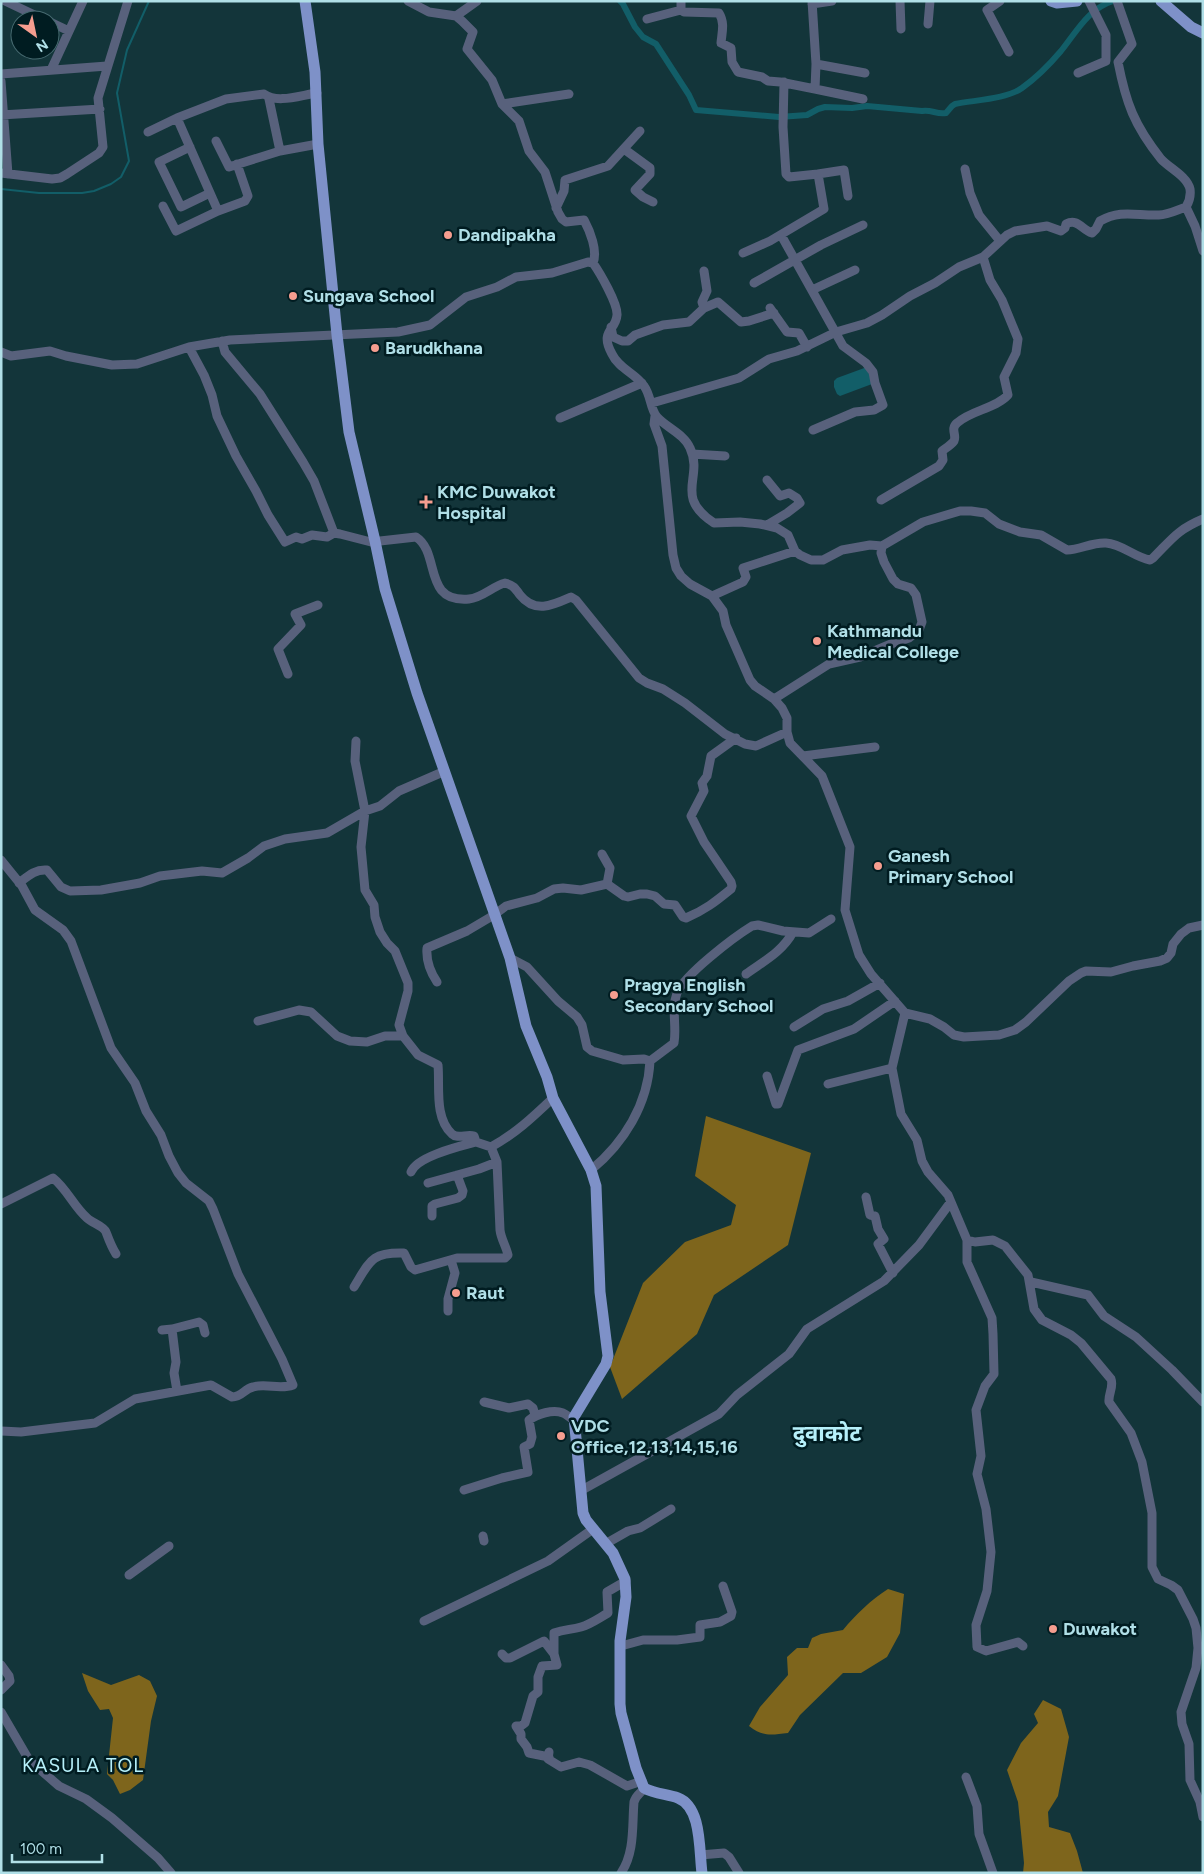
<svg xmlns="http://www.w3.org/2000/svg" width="1204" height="1874" font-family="Figtree,'Noto Sans Devanagari',sans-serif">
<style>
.forest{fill:#7e651c}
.water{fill:#125e68}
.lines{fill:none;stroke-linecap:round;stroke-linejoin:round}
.stream{stroke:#125e68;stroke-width:2}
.canal{stroke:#125e68;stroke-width:6}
.minor{stroke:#58617c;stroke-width:9}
.major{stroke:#7e91c8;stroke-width:11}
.poi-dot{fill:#f59d8f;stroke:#001c21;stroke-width:2}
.labels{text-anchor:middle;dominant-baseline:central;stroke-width:5;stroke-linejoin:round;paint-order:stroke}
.poi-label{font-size:18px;font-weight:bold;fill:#b0dfe7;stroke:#001c21;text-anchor:start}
.neighbourhood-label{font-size:19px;letter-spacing:1px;fill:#b6f0fa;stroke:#001c21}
.district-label{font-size:22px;font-weight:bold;fill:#b6f0fa;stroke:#001c21}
</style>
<rect width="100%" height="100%" fill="#13353a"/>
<path class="forest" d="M706,1116l105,37 -23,92 -74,50 -17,39 -75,65 -12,-32 33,-84 42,-41 46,-17 5,-20 -41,-29z
M888,1589l16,5 -4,39 -13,24 -26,16h-18l-43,42 -12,18c-17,2 -25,4 -39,-7l11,-19 28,-32 -1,-18 10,-9h11l4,-10 9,-4 22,-4c13,-16 28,-30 45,-41z
M82,1673l29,12 28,-10 11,6 7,15 -6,25 -8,59 -13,10 -10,4 -7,-14 -6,-6 6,-56 -4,-9 -9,1 -12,-19z
M1043,1700l18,9 8,28 -11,59 -10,16 1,15 21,6 7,18 6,22h-60l1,-10 -6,-61 -11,-32 14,-27 17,-20 -4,-9z"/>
<path class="water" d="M867,367l5,17 -32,12 -3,-2 -3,-7v-6l3,-3z"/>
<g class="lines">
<path class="stream" d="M1,189l38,4h43l12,-2 17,-7 10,-7 8,-16 -12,-68 10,-43 22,-49"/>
<path class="canal" d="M620,1l3,3 12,23 8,10 13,7 33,51 7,15 83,7 28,-2 11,-6 7,-2 27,1 15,-2 55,5c9,-2 15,4 24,2l6,-7 3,-2c20,-4 52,-5 67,-16 14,-10 28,-24 39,-37 16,-20 27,-42 52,-50"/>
<path class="minor" d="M5,1l40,19
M408,1l21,11 27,4 6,5 11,11 -6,17 25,31 10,24 17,17 10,30 16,21 13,40 4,7 4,3 18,-2c6,11 14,31 9,43
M681,1v9l3,2 35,1c6,10 3,19 2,30l10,5 1,14 6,10 24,5 6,4 12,1 35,7
M812,1l4,63 -1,25 48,10
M900,1l1,28
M1000,1l-13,9 22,42
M1117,1l15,43 -14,18c8,41 16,63 43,97 8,9 26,17 29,30 1,7 -1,13 -4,18
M812,4l20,-3
M456,16l21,-15
M647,19l34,-9
M50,22l19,9
M928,24l2,-23
M816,64l49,9
M51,70l32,-69
M1078,73l28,-12v-26l-17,-34
M1,74l106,-8
M1,81l7,93
M269,99l11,52
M502,104l67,-10
M1,115l99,-6
M177,118l41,93
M148,132l29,-14 49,-19 38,-5c13,10 37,1 53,-1
M216,141l13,26 51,-16 38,-7
M190,147l-31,15 22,45 29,-14
M624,149l26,19v6l-15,16 8,7 10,5
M965,169l5,24 9,22 21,26
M1,173l51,6 8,-1 7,-4 32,-21 4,-6 -5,-49 30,-97
M818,174l26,-4 4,26
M163,206l13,25 42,-20 27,-10 3,-5 -11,-32
M1186,207l9,19 8,25
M556,208l8,-17 1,-11 43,-14 32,-35
M781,235l62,111 23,17 7,9 2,11 8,22 -9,5 -19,2 -42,18
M743,253l27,-12 54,-32 -6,-35 -29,3 -3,-3 -3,-47 1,-45
M704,271l3,20 -5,11 2,6
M754,283l67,-38 42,-20
M812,290l43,-20
M770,308l17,24 12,1 8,14
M611,327l2,10 9,4h6l7,-6 28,-10 26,-3 15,-14 14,-6 23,20 8,-1 25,-8
M222,341l3,11 35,42 43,68 11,19 20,52
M189,347l15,28 8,20 5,21 19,40 20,35 12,24 17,27 11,-5 6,2 10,-4 15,2 7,-4 6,1 31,8 45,-5c25,16 6,66 53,62 13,-1 24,-13 36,-16 8,2 10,5 15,12 15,19 33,10 51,2l5,3 63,78 8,5 16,6 22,14 40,31 20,10 11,2 31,-14
M1,352l10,4 39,-5 16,5 46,9 25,-1 52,-17 41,-7 168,-8 32,-7 36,-28 31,-10 19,-10 36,-4 36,-11 5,1c7,10 25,41 24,52 -1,16 -18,15 -5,39 7,15 23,19 32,32 7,9 6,23 13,31 10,11 27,17 33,31 14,30 -17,48 24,75l26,-1 20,2 17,4 11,7 7,16 5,4 11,5h12l19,-10 28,-5 12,1 41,-24 37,-11h11l14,2 14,11 21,8 21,3 26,15c13,0 25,-8 39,-7 16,1 28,14 44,17l3,-2c19,-19 24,-28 50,-39
M652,403l87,-25 30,-19 28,-8 39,-19 31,-9 15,-8 28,-19 25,-13 24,-16 24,-10 24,-22 8,-4 32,-5 14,5 4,-3 1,-4c12,-6 16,6 26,9l4,-4 4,-8c21,-12 37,-5 59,-6 9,0 18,-5 27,-8
M655,416l-1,8 8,22 11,109 3,13 5,8 9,8 22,12 11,15 3,14 24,55 5,6 19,13 8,9 5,10v14l3,11 32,33 28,71 -5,63 14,45 12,19 34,39
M560,418l82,-35
M692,454l33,2
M767,480l13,16 9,-3 8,5 3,5 -13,10 -20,12
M881,500l58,-34 4,-6 -1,-9c4,-3 9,-6 12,-10 3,-6 -4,-12 3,-18 14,-13 38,-14 51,-28l-4,-18 12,-24 2,-14 -16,-39 -12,-20 -7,-23
M712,596l31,-14 3,-5 -3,-9 52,-17
M288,674l-10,-25 23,-24 -6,-11 23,-9
M774,699l55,-35 31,-7 31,-13 18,-6 10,-8 3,-8 -6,-27 -5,-7 -13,-4 -5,-5 -9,-17 -3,-9 1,-7
M356,741l-1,20 10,50 -4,36 4,43 9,15 1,12 5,15 7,11 8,8 13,32v8l-9,34 4,11 15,19 20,10c2,21 -4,53 14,69 5,5 15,0 22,2l2,6 15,5c24,-13 42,-30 62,-49
M803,756l72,-9
M602,854l8,14 -3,16
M1,860l21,26 13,24 28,20 8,11 40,107 24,35 11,28 15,24 8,21 9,17 8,10 23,18 4,8 25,65 44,85 11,26c-13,5 -27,-2 -40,2 -9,2 -11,10 -21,10l-21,-12 -76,14 -40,24 -74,9 -20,-1
M19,883c9,-7 16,-14 28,-13l14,17 9,4 31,-1 39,-7 20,-7 42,-5 20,2 26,-15 16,-12 21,-7 42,-6 38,-22 15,-5 19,-15 46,-20
M510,958l17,9 31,34 19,16 5,8 5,22 5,4 31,9 21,-1 6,2 24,-18c3,-16 -3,-34 3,-50 7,-18 57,-56 75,-67l6,-1 25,6 26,2 22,-14
M746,974c18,-13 36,-22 47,-42
M437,982c-6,-9 -11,-22 -10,-34l40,-17 27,-16 12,-9 31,-8 17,-9 9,-1 18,2 26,-6 17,12 4,1 12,-3h7l8,2 9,8 11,1 8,12 3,1c19,-8 29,-16 45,-29l1,-3 -1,-4 -27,-40 -13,-26 13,-25 -2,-8 5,-7 4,-20 25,-18
M905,1013l-13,55 9,46 16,26 5,21 6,11 20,23 19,45 8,2 18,-2 12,6 23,29 6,34 8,11 29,15 10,8 30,36c3,8 -3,15 -2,23l22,31 11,29 10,51v54l6,12 13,6 7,5 15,29 3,9 2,20 -2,20 -15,44 1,12 7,20 1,36 10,22 3,15
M905,1013l25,6 14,8 10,8 10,2 35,-2 16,-5 11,-8 43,-41 12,-8 5,-2 25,1 22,-6 27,-5 7,-3 4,-5 2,-9 8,-10 8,-6 14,-3
M258,1021l41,-11 12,2 26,24 13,5 17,1 18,-6h18
M794,1027l29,-18 25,-8 32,-18
M767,1076l9,28h2l20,-54 56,-21 41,-28
M828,1084l64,-16
M591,1170c33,-27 57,-66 59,-109
M411,1172c6,-16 50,-26 65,-30
M428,1183l51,-14 18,-7
M866,1197l4,18 5,1 3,13 6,10 -6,5 15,29
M1,1204l52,-26c14,11 21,29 34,40 5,5 17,8 19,14 3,8 5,14 10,22
M432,1216v-10l3,-2 23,-6 4,-3 1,-4 -6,-16
M967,1240v22l25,56 1,16 1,40 -9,12 -9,24 5,46 -4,18 9,35 5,43 -4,39 -11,34 1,22 9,4 32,-9 5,4
M1031,1282l57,13 16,21 32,21 36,33 31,32
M354,1287c16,-26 17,-35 50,-34l7,14 4,3 42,-12h48l3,-3c-2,-9 -7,-16 -8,-25l-3,-68 -6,-15
M448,1311v-12l7,-26 -4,-13
M172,1329l27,-7 4,3 2,8
M162,1330l10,-1 4,33 -2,11 3,18
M484,1402l25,6 19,-4 5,4 2,7
M464,1490l38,-12 26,-6 -4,-25 6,-3 2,-7 -3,-17c8,-6 24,-11 34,-7 3,1 7,5 11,7
M582,1490l137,-76 18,-19 52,-41 18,-25 77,-48 35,-36 31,-42
M483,1536l1,5
M607,1543l21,-12 12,-3 31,-19
M129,1575l40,-29
M424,1621l124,-60 45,-32
M621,1646l22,-6h34l23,-3v-12l20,-3 11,-6 1,-4 -9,-26
M502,1654l4,4h4l34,-17 10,13v-21c11,-4 17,-3 27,-6 10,-3 18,-9 27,-14l-1,-21 19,-11
M1,1665l8,11 1,5 -9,9
M1,1712l28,48 30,26 27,13 26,19 46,40 13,15
M549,1752l-1,7 13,8 18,-5 11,3 37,21 15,-5
M549,1757l-20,-4 -2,-6 -6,-8v-5l-5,-8h5l4,-3 8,-27 5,-4v-15l4,-11 15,-1 -3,-11
M966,1777l11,29 2,28 14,39
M700,1855l24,-2 5,4 10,16
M621,1873c14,-20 11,-48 13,-71 3,-9 7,-8 10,-14"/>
<path class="major" d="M305,1l10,71 3,72 19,191 12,97 26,109 10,48 32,104 93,265 16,68 21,51 6,21 38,72 5,16 4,106 8,64 -2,8 -32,53 9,96 3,7 27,33 12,26 1,18 -6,44v63l1,9 15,55 8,20c11,6 23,6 34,10 24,9 21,53 24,75
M1051,1l6,2 20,-2
M1161,1l30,26 12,6"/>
</g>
<g class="poi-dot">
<circle cx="448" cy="235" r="5"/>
<circle cx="293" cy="296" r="5"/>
<circle cx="375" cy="348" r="5"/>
<path d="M423.5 494.5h5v5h5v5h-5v5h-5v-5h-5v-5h5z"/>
<circle cx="817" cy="641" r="5"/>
<circle cx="878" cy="866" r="5"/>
<circle cx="614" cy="995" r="5"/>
<circle cx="456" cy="1293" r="5"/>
<circle cx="561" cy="1436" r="5"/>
<circle cx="1053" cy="1629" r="5"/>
</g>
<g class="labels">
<g class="poi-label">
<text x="458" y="235">Dandipakha</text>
<text x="303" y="296">Sungava School</text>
<text x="385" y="348">Barudkhana</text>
<text x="437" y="492">KMC Duwakot<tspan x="437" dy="21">Hospital</tspan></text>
<text x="827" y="631">Kathmandu<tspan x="827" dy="21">Medical College</tspan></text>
<text x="888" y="856">Ganesh<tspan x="888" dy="21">Primary School</tspan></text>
<text x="624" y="985">Pragya English<tspan x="624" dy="21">Secondary School</tspan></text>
<text x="466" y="1293">Raut</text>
<text x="571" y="1426">VDC<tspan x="571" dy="21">Office,12,13,14,15,16</tspan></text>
<text x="1063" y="1629">Duwakot</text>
</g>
<g class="neighbourhood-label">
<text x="83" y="1765">KASULA TOL</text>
</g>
<g class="district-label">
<text x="827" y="1433">दुवाकोट</text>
</g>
</g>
<rect width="1204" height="1874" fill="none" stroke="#b0dfe7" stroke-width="5"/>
<g transform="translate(35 35) rotate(147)"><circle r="24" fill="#001c21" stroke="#466a70"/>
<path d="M0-4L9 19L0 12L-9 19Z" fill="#f59d8f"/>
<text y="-8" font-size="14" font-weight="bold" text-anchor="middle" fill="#b0dfe7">N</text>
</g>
<path d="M12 1854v8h90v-8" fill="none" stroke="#b0dfe7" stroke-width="2.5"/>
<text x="20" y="1854" font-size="15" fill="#b0dfe7" stroke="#001c21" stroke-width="4" paint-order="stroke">100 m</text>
</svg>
